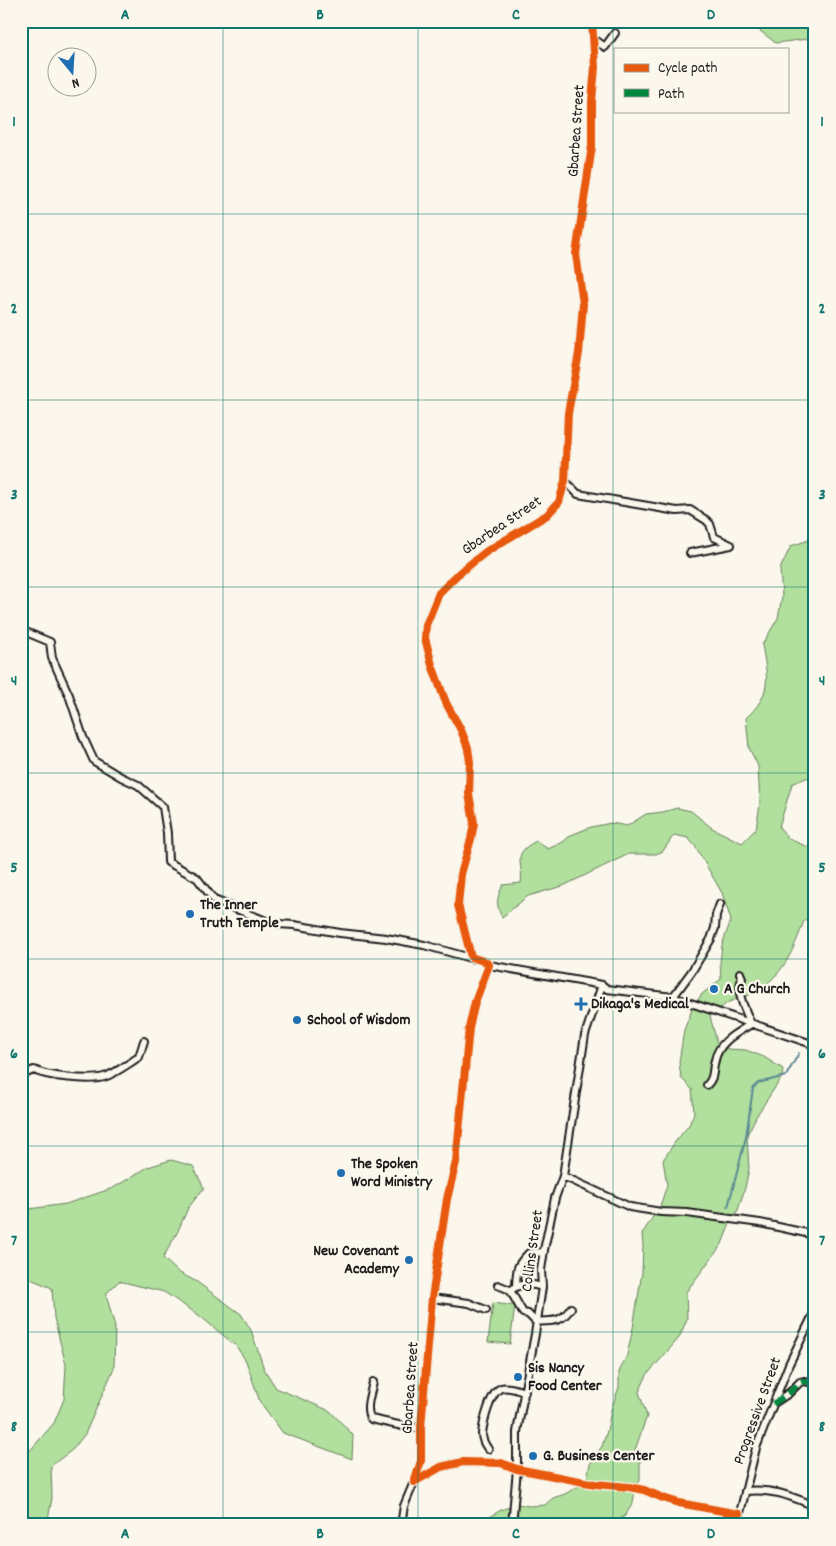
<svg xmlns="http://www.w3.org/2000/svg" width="836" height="1546" font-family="Dekko,sans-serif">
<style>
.green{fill:#b1df9d;stroke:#667e5c}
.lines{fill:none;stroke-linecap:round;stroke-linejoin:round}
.stream{stroke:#5b8993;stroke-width:2}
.street-casing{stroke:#1c1c1c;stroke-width:10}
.street{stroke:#fbf7ec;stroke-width:6}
.quiet{stroke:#00873e;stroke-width:6;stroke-dasharray:12 6;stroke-linecap:butt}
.cycleway-casing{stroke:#fbf7ec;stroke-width:11}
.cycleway{stroke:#e8590c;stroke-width:8}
.grid{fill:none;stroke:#0f766e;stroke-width:1;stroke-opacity:0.55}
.poi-dot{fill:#1f6fb2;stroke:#fbf7ec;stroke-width:2}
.labels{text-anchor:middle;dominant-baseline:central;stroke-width:4.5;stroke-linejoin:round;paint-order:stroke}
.street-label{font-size:16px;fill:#1c1c1c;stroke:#fbf7ec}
.poi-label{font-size:16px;font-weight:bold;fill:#1c1c1c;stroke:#fbf7ec;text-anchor:start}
.neatline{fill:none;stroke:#0f766e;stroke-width:2}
.grid-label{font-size:16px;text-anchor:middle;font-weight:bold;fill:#0f766e}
</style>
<rect width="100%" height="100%" fill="#fbf7ec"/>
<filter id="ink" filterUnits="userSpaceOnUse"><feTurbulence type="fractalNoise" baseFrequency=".02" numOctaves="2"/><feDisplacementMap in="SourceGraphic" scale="10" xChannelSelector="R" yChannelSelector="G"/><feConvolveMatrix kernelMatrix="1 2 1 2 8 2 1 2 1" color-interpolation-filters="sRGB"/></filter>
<g filter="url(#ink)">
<path class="green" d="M747,21h68v17l-39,5z
M815,538v142l-5,14 5,10v73l-9,1 -14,6 -13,43 10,12 26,11v65l-11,6c-11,30 -20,54 -49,71 -8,5 -18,6 -26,10 -6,4 -13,9 -19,14l7,27 11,6 18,1 18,7 19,12 -1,8 -25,38 -10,20 2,34 -4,19 -7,22 -7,11 -9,23 -36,48 1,27 -8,19 -32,37 -8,17 8,24 -12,34 5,8v22l-5,10 -2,13 -8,13 -15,9h-123l-1,-6 15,-9 16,-6 12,2 16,-1 8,-7 12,-4 21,-12 4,-18 12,-18 5,-15 4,-21 8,-23v-15l8,-17 6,-27 9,-56 1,-26 -1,-12 18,-28 7,-21 -4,-25 12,-18 14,-17 5,-12 -2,-24 -11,-11 -2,-16 5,-32 9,-23 9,-13 19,-15 -1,-16 2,-18 9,-25 -9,-27 -27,-47 -7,-8 -14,-3 -11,16 -7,3h-27l-66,32 -35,10 -26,21c-7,-12 -5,-20 1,-32l18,-2c3,-22 -11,-28 15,-42l12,8 15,-7 8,-7 20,-8 20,-4 16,3 19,-12 17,-2 14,-4 14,3 21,17 30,15 14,-14 4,-25 -2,-38 -9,-18 -3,-30c26,-24 22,-40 16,-73l16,-27 4,-21 -2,-28 11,-23z
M171,1160l22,6 11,22 -16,20 -11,25 -14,25 15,14 19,10 44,32 10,16 13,39 12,19 54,23 23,24 -1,24 -69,-26 -23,-31 -14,-41 -10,-15 -36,-30 -36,-24 -45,-11 -13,13 9,33 -1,41 -29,66 -12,15 -22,17 1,32 -5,27h-26v-64l33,-38 10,-24 2,-34 -12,-47 -2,-30 -31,-13v-65l45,-6 47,-16 35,-21z
M493,1303l22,3 -5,38 -22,-2z"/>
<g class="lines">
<path class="stream" d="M728,1207l18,-70 7,-49 5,-5 28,-7 13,-23"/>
<g class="street-casing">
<path id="street" d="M594,39l11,8 10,-14
M565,481l13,13 99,17 13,-1 16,10 4,4 4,13 17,8 -41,8
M21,630l29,12 2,16 17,37 14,42 11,24 27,16 17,8 25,22 4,26 1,29 29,16 17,22 52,21 12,3 16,1 46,8 46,5 38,7 50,14
M484,962l5,3 113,20 5,4 66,8 142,48
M486,962l-15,-5 -13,-52 3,-31 10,-35 3,-16 -5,-29 1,-32 -2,-14 -7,-18 -15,-27 -14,-38 -7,-27 1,-13 13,-32 19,-19 29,-23 60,-36 12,-13 6,-21 3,-68 11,-60 4,-49 -7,-50 16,-108v-45l3,-34 -3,-46
M489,965l-14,37 -6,26 -13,134 -9,37 -15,99 -11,129v34l-7,21 27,-15 22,-5 38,1 16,6 78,15 34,3 15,3 19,8 16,5 60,11
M673,997l19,-26 19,-32 4,-11 1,-13 4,-11
M21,1075l13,-5c14,7 55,11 70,7 11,-3 25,-14 35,-20l5,-16
M707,1085c8,-8 5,-15 8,-25 4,-19 22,-27 36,-36 -6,-16 -15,-28 -9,-46l-2,-5
M563,1176l67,31 31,5 26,1 73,10 55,12
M498,1285l12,5 13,23 5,1 8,8c17,-2 24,2 35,-14
M516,1286c1,-18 0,-20 13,-33l15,-1
M514,1288c7,-5 20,-4 28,-1
M432,1298l37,5 17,7
M373,1382c-2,11 -9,27 -2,37l41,9 9,-1
M774,1403l15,-10 11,-11 4,-1 11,2
M488,1449c-3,-4 -6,-9 -6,-15 1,-10 8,-42 19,-46 7,-2 17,2 24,4
M745,1491c27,-3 45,5 70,15
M401,1525l3,-19 10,-24
M512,1525l5,-56v-37l18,-98 7,-47 -1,-17 3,-20 11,-52 8,-22 22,-141 17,-50
M737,1525l19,-77 33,-84 26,-53"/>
</g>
<use href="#street" class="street"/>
<path class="quiet" d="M773,1404l16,-11 11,-11 4,-1 11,2"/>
<g class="cycleway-casing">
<path id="cycleway" d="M486,962l-15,-5 -13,-52 3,-31 10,-35 3,-16 -5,-29 1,-32 -2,-14 -7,-18 -15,-27 -14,-38 -7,-27 1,-13 13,-32 19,-19 29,-23 60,-36 12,-13 6,-21 3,-68 11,-60 4,-49 -7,-50 16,-108v-45l3,-34 -3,-46
M489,965l-14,37 -6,26 -13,134 -9,37 -15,99 -11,129v34l-7,21 27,-15 22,-5 38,1 16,6 78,15 34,3 15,3 19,8 16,5 60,11"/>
</g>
<use href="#cycleway" class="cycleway"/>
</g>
</g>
<path class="grid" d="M223,21v1504M418,21v1504M613,21v1504M21,214h794M21,400h794M21,587h794M21,773h794M21,959h794M21,1146h794M21,1332h794"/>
<g class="poi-dot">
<circle cx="190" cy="914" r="5"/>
<circle cx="714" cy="989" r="5"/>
<path d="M578.5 996.5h5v5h5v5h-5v5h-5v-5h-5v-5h5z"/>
<circle cx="297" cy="1020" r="5"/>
<circle cx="341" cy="1173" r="5"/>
<circle cx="409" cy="1260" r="5"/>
<circle cx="518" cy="1377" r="5"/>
<circle cx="533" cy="1456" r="5"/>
</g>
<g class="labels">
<g class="street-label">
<text transform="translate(577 131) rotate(-86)">Gbarbea Street</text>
<text transform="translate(502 526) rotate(-34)">Gbarbea Street</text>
<text transform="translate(533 1251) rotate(-82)">Collins Street</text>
<text transform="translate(411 1388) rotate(-86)">Gbarbea Street</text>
<text transform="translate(758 1411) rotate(-70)">Progressive Street</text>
</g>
<g class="poi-label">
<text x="200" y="905">The Inner<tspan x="200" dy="18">Truth Temple</tspan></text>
<text x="724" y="989">A G Church</text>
<text x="591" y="1004">Dikaga's Medical</text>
<text x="307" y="1020">School of Wisdom</text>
<text x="351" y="1164">The Spoken<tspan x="351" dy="18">Word Ministry</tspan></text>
<text x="399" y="1251" text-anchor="end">New Covenant<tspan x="399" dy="18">Academy</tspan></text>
<text x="528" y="1368">Sis Nancy<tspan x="528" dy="18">Food Center</tspan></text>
<text x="543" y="1456">G. Business Center</text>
</g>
</g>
<rect width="836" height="1546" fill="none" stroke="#fbf7ec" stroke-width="55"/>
<rect x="614" y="48" width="175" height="65" fill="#fbf7ec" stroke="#a29f99"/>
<rect x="624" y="64" width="25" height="8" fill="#e8590c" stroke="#a29f99"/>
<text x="658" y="72" font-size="15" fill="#1c1c1c">Cycle path</text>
<rect x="624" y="89" width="25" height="8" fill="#00873e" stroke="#a29f99"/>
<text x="658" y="98" font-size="15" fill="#1c1c1c">Path</text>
<g transform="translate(72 72) rotate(162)"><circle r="24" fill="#fbf7ec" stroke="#a29f99"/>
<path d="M0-4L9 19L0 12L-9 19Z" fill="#1f6fb2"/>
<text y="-8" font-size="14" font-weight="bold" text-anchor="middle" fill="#1c1c1c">N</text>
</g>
<rect x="28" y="28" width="780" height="1490" class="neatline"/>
<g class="grid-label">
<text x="125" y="19">A</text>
<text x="320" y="19">B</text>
<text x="516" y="19">C</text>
<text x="711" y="19">D</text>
<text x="14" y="126">1</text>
<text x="822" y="126">1</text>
<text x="14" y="313">2</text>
<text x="822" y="313">2</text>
<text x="14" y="499">3</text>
<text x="822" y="499">3</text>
<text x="14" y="685">4</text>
<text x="822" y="685">4</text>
<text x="14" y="872">5</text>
<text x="822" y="872">5</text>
<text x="14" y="1058">6</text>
<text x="822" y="1058">6</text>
<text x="14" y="1245">7</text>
<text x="822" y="1245">7</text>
<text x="14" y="1431">8</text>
<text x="822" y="1431">8</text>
<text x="125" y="1538">A</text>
<text x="320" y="1538">B</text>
<text x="516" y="1538">C</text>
<text x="711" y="1538">D</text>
</g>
</svg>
